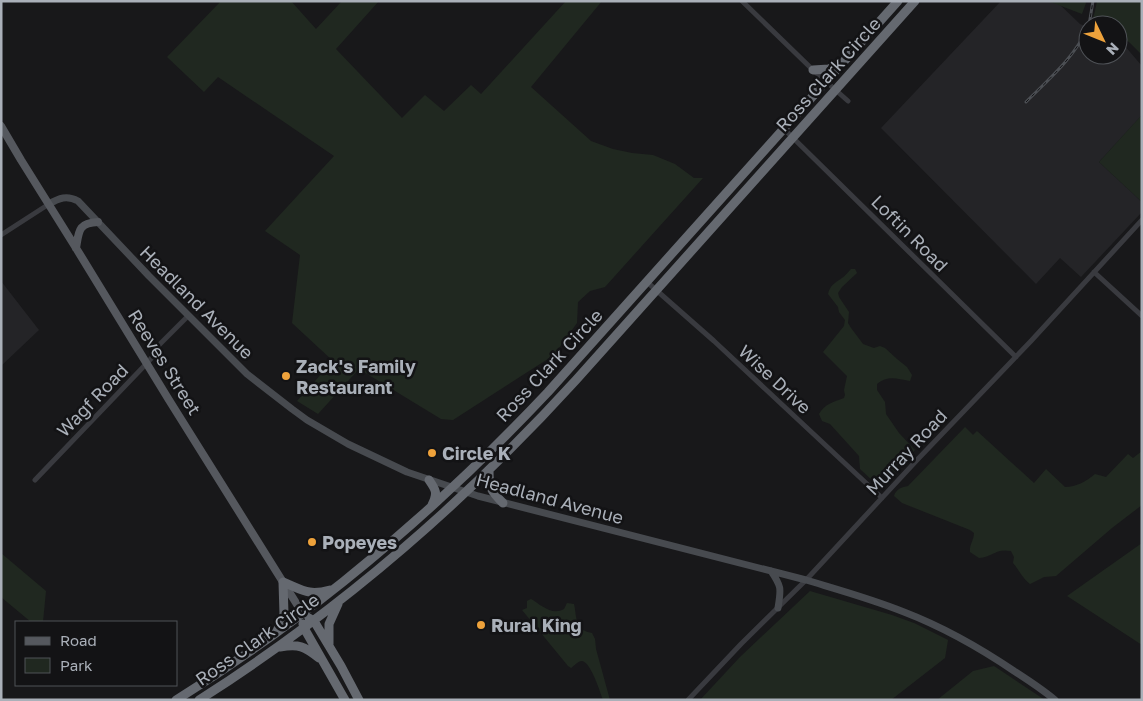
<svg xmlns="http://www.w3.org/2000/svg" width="1143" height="701" font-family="'Golos Text',sans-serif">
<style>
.built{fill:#242427}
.green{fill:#202820}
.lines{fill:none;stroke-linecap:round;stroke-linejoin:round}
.street{stroke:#393a3f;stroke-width:5}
.secondary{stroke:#474a4f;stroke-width:7}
.primary{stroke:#55585e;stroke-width:8}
.highway{stroke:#656970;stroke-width:9}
.rail-casing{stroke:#4c4f54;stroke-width:3}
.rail{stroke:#131315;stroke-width:1;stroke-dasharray:4;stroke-linecap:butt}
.poi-dot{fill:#eea23b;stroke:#131315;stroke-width:2}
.labels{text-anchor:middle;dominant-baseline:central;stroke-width:5;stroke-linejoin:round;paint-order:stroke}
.street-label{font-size:18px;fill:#aab0b9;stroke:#131315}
.poi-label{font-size:18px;font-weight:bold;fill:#aab0b9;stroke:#131315;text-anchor:start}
</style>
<rect width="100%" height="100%" fill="#18181a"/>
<path class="built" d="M1001,1h55l24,23 8,3v28h30v-17l24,28v49l-43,47 43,40v10l-61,65 -21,-19 -24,26 -155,-156z
M1,281l38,49 -38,36z"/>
<path class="green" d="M221,1h70l25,28 26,-28h37l-43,48 66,69 23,-23 19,16 27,-26 10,9 85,-93h36l-71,86 60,54 22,8 19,4 21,2 22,9 19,14h9l-98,109 -15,4 -12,11 -1,21 -23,32 -101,65 -12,-1 -82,-50 -41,45 -21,-13 36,-40 -41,-38 8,-68 -35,-24 69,-75 -116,-79 -14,15 -37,-35z
M1048,1h37l1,2 -4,11z
M1097,1h45v54l-13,-13 -11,-5v-12h-27l4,-14z
M1140,117h2v85l-43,-40z
M851,269h4l2,4 -15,14 -4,6 1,4 10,15 -1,11 3,5 12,16 11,4 6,-2 5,2 12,11 10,8 5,8 -2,6c-13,-2 -22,-6 -33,3v6l8,12 1,12 13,19 16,17 -27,31 -7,3 -6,-1 -15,-14 -1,-13 -29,-32 -8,-3 -3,-7c6,-10 14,-12 25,-16l1,-3 -1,-5 3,-14 -24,-24 21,-26 1,-6 -6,-8 -1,-5 -10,-13c2,-9 7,-11 14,-16 3,-2 6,-6 9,-9z
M965,427l8,8 4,-4 57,52 12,-14 19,18c11,0 22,-6 30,-13l11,3 22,-23 5,4 9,-7v54l-30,23 -56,48 -12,1 -14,7c-8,-6 -11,-14 -17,-21l1,-6 -3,-6c-16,-3 -18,6 -32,7l-9,-6c-1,-7 4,-12 4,-19l-4,-3 -68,-27 -8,-7c2,-7 8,-9 14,-10z
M1142,543v102l-75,-49z
M1,553l45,38 -3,31h-12l-30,-25z
M810,591l82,24 22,8 34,17 -3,18 -54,42h-191l40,-43z
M531,599c10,6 21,17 33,10l3,-6 7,1c3,13 0,26 18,29l3,6 1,10 14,51h-7c-3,-8 -12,-38 -21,-39 -4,0 -8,5 -11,7l-3,-2 -46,-56 5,-2v-7z
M994,666l51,34h-108l36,-29z"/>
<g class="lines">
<path class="street" d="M742,1l71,69 35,31
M784,129l232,228
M1,235l48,-31
M1094,272l48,44
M647,282l67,59 168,157
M35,480l112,-117 9,-10 3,-8 29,-29
M688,700l53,-56 65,-64 111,-120 114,-119 111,-121"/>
<path class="secondary" d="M49,204c10,-6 18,-9 29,-3l71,75 98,98 45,35 15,11 41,24 59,28 71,24 328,84c33,10 66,19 98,32 39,15 76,36 110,59 14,9 28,18 41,29
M771,571c11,16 10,18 7,37"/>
<path class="primary" d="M1,126l20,34 55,88 93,152 134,214
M76,248c3,-17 2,-25 22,-26"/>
<path class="highway" d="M813,70l16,-1 9,-5
M489,471c0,17 2,20 14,32
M429,480c7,10 9,13 3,25
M309,618l5,3 27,45 18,34
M303,624l1,4 41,72
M277,631l4,-9 3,-8 -1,-32c20,8 25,14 47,8
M329,644v-20l9,-20
M280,647c19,-3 24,-1 39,11
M176,700c139,-86 260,-189 372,-308l350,-391
M199,700c140,-89 266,-198 377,-320l339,-379"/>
<g class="rail-casing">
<path id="rail" d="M1089,25l4,-24
M1026,102c23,-23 49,-45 62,-75"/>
</g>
<use href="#rail" class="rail"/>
</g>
<g class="poi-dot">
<circle cx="286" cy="376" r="5"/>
<circle cx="432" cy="453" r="5"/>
<circle cx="312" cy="542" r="5"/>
<circle cx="481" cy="625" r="5"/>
</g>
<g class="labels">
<g class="street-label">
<text transform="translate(828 74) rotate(-48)">Ross Clark Circle</text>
<text transform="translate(910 233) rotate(45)">Loftin Road</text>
<text transform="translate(197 302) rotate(45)">Headland Avenue</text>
<text transform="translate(165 362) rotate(58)">Reeves Street</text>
<text transform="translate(549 365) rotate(-47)">Ross Clark Circle</text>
<text transform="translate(775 379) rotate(43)">Wise Drive</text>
<text transform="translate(92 400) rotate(-46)">Wagf Road</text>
<text transform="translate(906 452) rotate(-47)">Murray Road</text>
<text transform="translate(550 498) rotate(15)">Headland Avenue</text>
<text transform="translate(257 639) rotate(-35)">Ross Clark Circle</text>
</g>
<g class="poi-label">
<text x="296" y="366">Zack's Family<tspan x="296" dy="21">Restaurant</tspan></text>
<text x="442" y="453">Circle K</text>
<text x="322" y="542">Popeyes</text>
<text x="491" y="625">Rural King</text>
</g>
</g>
<rect width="1143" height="701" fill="none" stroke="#aab0b9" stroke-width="5"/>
<rect x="15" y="621" width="162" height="65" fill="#131315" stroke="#4f5257"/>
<rect x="25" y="637" width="25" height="8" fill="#55585e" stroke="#4f5257"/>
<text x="60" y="646" font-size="15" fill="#aab0b9">Road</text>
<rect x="25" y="658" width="25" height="15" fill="#202820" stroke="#4f5257"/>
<text x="60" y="671" font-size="15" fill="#aab0b9">Park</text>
<g transform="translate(1103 40) rotate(133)"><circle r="24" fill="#131315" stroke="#4f5257"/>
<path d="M0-4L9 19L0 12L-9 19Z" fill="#eea23b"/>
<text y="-8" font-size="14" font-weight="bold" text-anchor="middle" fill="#aab0b9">N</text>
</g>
</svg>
